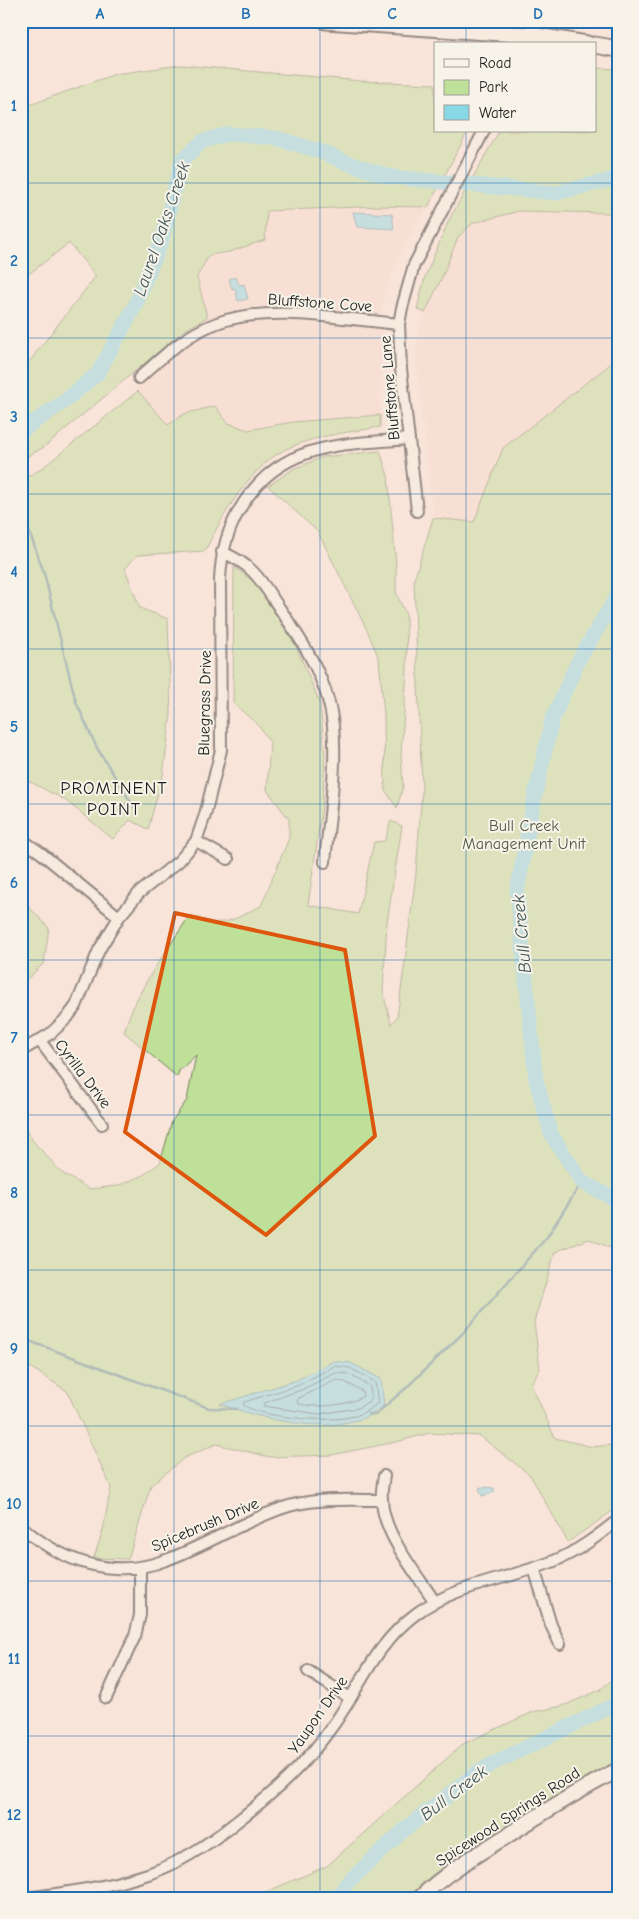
<svg xmlns="http://www.w3.org/2000/svg" width="639" height="1919" font-family="'Comic Neue',sans-serif">
<style>
.built{fill:#f9dace}
.green{fill:#bfe099;stroke:#6e7e5a}
.water{fill:#89d8e5;stroke:#5d8d95}
.lines{fill:none;stroke-linecap:round;stroke-linejoin:round}
.shore{stroke:#48676c;stroke-width:1}
.stream{stroke:#5d8d95;stroke-width:2.5}
.river{stroke:#89d8e5;stroke-width:15}
.minor-casing{stroke:#1c1c1c;stroke-width:14}
.major-casing{stroke:#1c1c1c;stroke-width:18}
.highway-casing{stroke:#1c1c1c;stroke-width:19}
.minor{stroke:#f7f3e8;stroke-width:10}
.major{stroke:#f7f3e8;stroke-width:14}
.highway{stroke:#f7f3e8;stroke-width:15}
.marked{fill:none;stroke:#de560d;stroke-width:4;stroke-linejoin:round}
.grid{fill:none;stroke:#1f6fb2;stroke-width:1;stroke-opacity:0.55}
.labels{text-anchor:middle;dominant-baseline:central;stroke-width:4;stroke-linejoin:round;paint-order:stroke}
.street-label{font-size:16px;fill:#1c1c1c;stroke:#f7f3e8}
.park-label{font-size:16px;fill:#4d5742;stroke:#f7f3e8}
.water-label{font-size:18px;font-style:italic;fill:#3d5458;stroke:#f7f3e8}
.neighbourhood-label{font-size:18px;letter-spacing:1px;fill:#1c1c1c;stroke:#f7f3e8}
.neatline{fill:none;stroke:#1f6fb2;stroke-width:2}
.grid-label{font-size:16px;text-anchor:middle;font-weight:bold;fill:#1f6fb2}
</style>
<rect width="100%" height="100%" fill="#f8e4d9"/>
<filter id="ink" filterUnits="userSpaceOnUse"><feTurbulence type="fractalNoise" baseFrequency=".02" numOctaves="2"/><feDisplacementMap in="SourceGraphic" scale="10" xChannelSelector="R" yChannelSelector="G"/><feConvolveMatrix kernelMatrix="1 2 1 2 8 2 1 2 1" color-interpolation-filters="sRGB"/></filter>
<g filter="url(#ink)">
<path class="built" d="M379,206l49,1 -28,47 -17,47 -3,114 -87,7 -45,8 -64,-16 -16,11 -30,-34 -6,-15 50,-44 25,-15 -10,-40 12,-22 20,-3 36,-12 2,-29z
M519,211l99,2v145l-115,90 -29,74 -41,-4 -17,-159 2,-30 40,-92 15,-14z"/>
<path class="green" d="M181,65l179,16 75,3v47h33l-40,76 -49,-1 -112,5 -2,29 -36,12 -20,3 -12,22 10,40 -25,15 -138,115 -23,13v-88l75,-96 -27,-33 -48,37v-172l94,-34z
M595,68l23,1v140l-10,4 -89,-2 -46,12 -15,14 -15,38 -18,38 -8,-4 8,-32 24,-57 50,-89h96z
M618,358v893l-29,-12 -34,13 -21,70 6,47 -9,15 24,54 38,9 18,-2 7,11v51l-50,35 -38,-67 -50,-39 -50,-3 -34,9 -65,13 -61,2 -54,-13 -32,14 -33,27 -23,74 -34,-1 9,-28 8,-43 -44,-96 -46,-30v-241l11,20 30,33 27,16 28,-3 25,-10 18,-13 12,-42 15,-21 9,-45 -17,16 -2,6 -53,-45c12,-42 42,-80 66,-117 35,14 39,6 71,-9l28,-68v-19l-22,-29 3,-48 -12,-17 -25,-22 1,-136 21,16 40,61 25,59 5,53 -3,51 -14,98 50,9 16,-72 11,-1 6,-20 11,5 -15,96 -4,70 8,32 6,-7 7,-48 12,-96 6,-84 -8,-209 19,-62 41,4 29,-74z
M138,391l30,34 16,-11 31,-8 13,17 20,7 45,-8 87,-7v12c-29,5 -62,8 -89,20 -40,16 -68,68 -86,104l-68,4 -12,14 15,39 28,11 3,95 -8,61 -15,54 -18,-9 -17,19 -48,-39 -44,-23v-297l20,-11z
M380,451l8,25 8,89v27l10,23 1,54 -6,85 2,32 -6,22 -12,-18 -1,-75 -5,-56 -11,-27 -50,-100 -50,-46 25,-17 30,-12z
M21,904l7,2 21,22 -5,35 -23,22z
M618,1675v86l-138,82 -74,55h-154l75,-32 136,-122 70,-32 30,-6 37,-16z"/>
<path class="water" d="M353,212l39,2 2,15 -37,-2z
M236,277l3,8 5,-1 4,15 -10,2 -3,-13 -3,1 -3,-10z
M334,1361l17,2 30,16 3,26c-7,5 -15,12 -23,14 -47,14 -97,0 -141,-15l77,-24z
M482,1487l12,1v4l-12,4 -3,-8z"/>
<g class="lines">
<path class="shore" d="M335,1366l15,2 25,14 3,21c-5,4 -11,8 -17,11 -23,10 -97,5 -118,-9l1,-3 55,-17z
M336,1373l12,1 22,12 1,14 -13,8 -39,6 -56,-8 1,-3 37,-13z
M337,1380l8,2 17,9 1,5c-14,10 -50,13 -66,7l1,-4z"/>
<path class="stream" d="M21,515l3,2 20,56 32,129 21,46 37,59
M21,1338l188,70 28,1
M368,1414l7,1 31,-27 56,-54 85,-97 35,-55"/>
<path class="river" d="M21,431l44,-30 33,-28 37,-67 27,-67 20,-79 21,-19 25,-7 48,4 43,13 28,12 44,14 165,16 62,-15
M618,594l-40,67 -26,59 -18,80 -17,91 19,189 15,54 31,48 36,19
M337,1898l9,-14 58,-54 76,-60 138,-67"/>
<g class="minor-casing">
<path id="minor" d="M139,378c23,-21 47,-44 78,-55 54,-19 125,-4 182,1
M417,511l-16,-142 -2,-45 3,-16 12,-43 70,-134
M222,552c33,14 39,29 58,57 20,29 40,59 49,94 12,45 0,113 -4,159
M21,839l20,14 78,64
M196,841l32,18
M40,1041l62,83
M21,1051l29,-17 17,-16 9,-12 23,-56 20,-33 20,-24 40,-32 17,-20 9,-26 16,-65 -1,-170c2,-56 33,-109 87,-127 32,-11 69,-11 102,-14
M384,1476c-1,7 -3,15 -2,23 0,34 35,75 53,103
M21,1526c40,36 93,54 145,34 42,-15 80,-41 123,-54 30,-8 61,-6 92,-6
M534,1568l17,57 9,19
M308,1671l42,27
M106,1698l29,-62 5,-21v-48
M25,1898c42,-5 83,-11 123,-24 32,-11 61,-30 87,-51 39,-30 71,-59 99,-99 28,-40 41,-80 83,-111 38,-28 93,-34 137,-52 23,-9 45,-26 64,-41"/>
</g>
<g class="major-casing">
<path id="major" d="M531,35l4,-14
M420,1898c25,-25 56,-43 85,-61 37,-24 74,-47 113,-67"/>
</g>
<g class="highway-casing">
<path id="highway" d="M326,21l205,14 56,9
M595,45l23,4"/>
</g>
<use href="#minor" class="minor"/>
<use href="#major" class="major"/>
<use href="#highway" class="highway"/>
</g>
</g>
<path d="M0 0H639V1919H0ZM175,913l170,37 30,186 -109,99 -141,-103z" fill="#f8e4d9" fill-opacity=".55" fill-rule="evenodd"/>
<path class="marked" d="M175,913l170,37 30,186 -109,99 -141,-103z"/>
<path class="grid" d="M174,21v1877M320,21v1877M466,21v23M466,131v1767M21,183h597M21,338h597M21,494h597M21,649h597M21,804h597M21,960h597M21,1115h597M21,1270h597M21,1426h597M21,1581h597M21,1736h597"/>
<g class="labels">
<g class="street-label">
<text transform="translate(320 303) rotate(4)">Bluffstone Cove</text>
<text transform="translate(390 388) rotate(-95)">Bluffstone Lane</text>
<text transform="translate(205 703) rotate(-89)">Bluegrass Drive</text>
<text transform="translate(83 1074) rotate(53)">Cyrilla Drive</text>
<text transform="translate(205 1525) rotate(-23)">Spicebrush Drive</text>
<text transform="translate(318 1715) rotate(-55)">Yaupon Drive</text>
<text transform="translate(508 1817) rotate(-33)">Spicewood Springs Road</text>
</g>
<g class="park-label">
<text x="524" y="826">Bull Creek<tspan x="524" dy="18">Management Unit</tspan></text>
</g>
<g class="water-label">
<text transform="translate(162 229) rotate(-71)">Laurel Oaks Creek</text>
<text transform="translate(522 934) rotate(-95)">Bull Creek</text>
<text transform="translate(454 1793) rotate(-37)">Bull Creek</text>
</g>
<g class="neighbourhood-label">
<text x="114" y="788">PROMINENT<tspan x="114" dy="21">POINT</tspan></text>
</g>
</g>
<rect width="639" height="1919" fill="none" stroke="#f7f3e8" stroke-width="55"/>
<rect x="434" y="42" width="162" height="90" fill="#f7f3e8" stroke="#9f9d96"/>
<rect x="444" y="59" width="25" height="8" fill="#f7f3e8" stroke="#9f9d96"/>
<text x="479" y="68" font-size="15" fill="#1c1c1c">Road</text>
<rect x="444" y="80" width="25" height="15" fill="#bfe099" stroke="#9f9d96"/>
<text x="479" y="92" font-size="15" fill="#1c1c1c">Park</text>
<rect x="444" y="105" width="25" height="15" fill="#89d8e5" stroke="#9f9d96"/>
<text x="479" y="118" font-size="15" fill="#1c1c1c">Water</text>
<rect x="28" y="28" width="584" height="1864" class="neatline"/>
<g class="grid-label">
<text x="100" y="19">A</text>
<text x="246" y="19">B</text>
<text x="392" y="19">C</text>
<text x="538" y="19">D</text>
<text x="14" y="111">1</text>
<text x="14" y="266">2</text>
<text x="14" y="422">3</text>
<text x="14" y="577">4</text>
<text x="14" y="732">5</text>
<text x="14" y="888">6</text>
<text x="14" y="1043">7</text>
<text x="14" y="1198">8</text>
<text x="14" y="1354">9</text>
<text x="14" y="1509">10</text>
<text x="14" y="1664">11</text>
<text x="14" y="1820">12</text>
</g>
</svg>
